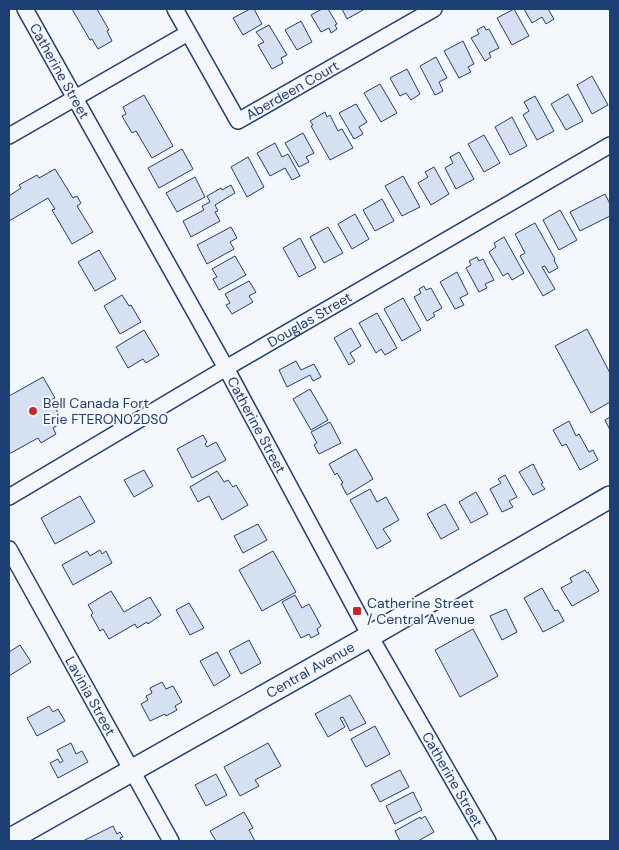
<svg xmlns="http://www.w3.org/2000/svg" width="619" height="850" font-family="'DM Sans',sans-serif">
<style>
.building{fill:#d5e0f0;stroke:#1d3f73}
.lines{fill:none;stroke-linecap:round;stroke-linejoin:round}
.minor-casing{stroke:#1d3f73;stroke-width:18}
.secondary-casing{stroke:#1d3f73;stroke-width:24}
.minor{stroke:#f4f7fb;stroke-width:15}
.secondary{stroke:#f4f7fb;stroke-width:21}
.poi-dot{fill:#c62828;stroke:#f4f7fb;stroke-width:2}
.labels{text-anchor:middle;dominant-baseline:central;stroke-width:4;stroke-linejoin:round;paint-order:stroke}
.street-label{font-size:14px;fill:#1d3f73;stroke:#f4f7fb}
.poi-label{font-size:14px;fill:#1d3f73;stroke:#f4f7fb;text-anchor:start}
</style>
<rect width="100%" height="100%" fill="#f4f7fb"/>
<path class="building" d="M72,9h25l12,21 -2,1 5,10 -14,8 -6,-10 -2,1z
M250,9h4l8,15 -19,11 -10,-17z
M322,9h6l9,15 -2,1 2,4 -6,4 -2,-5 -8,4 -10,-17z
M342,9h20l1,1 -16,9z
M514,9l15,27 -17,9 -15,-27z
M524,9h24l6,10 -8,5 -4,-7 -10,6z
M301,21l11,21 -15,8 -12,-20z
M269,25l18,30 -6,3 2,5 -11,6 -14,-24 6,-3 -8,-10z
M484,26l2,4 3,-1 10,19 -10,5 2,4 -6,4 -14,-23 8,-4 -2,-4z
M463,41l11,23 -6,3 3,5 -12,6 -15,-27z
M436,57l11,21 -8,4 4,9 -8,4 -15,-29z
M407,69l13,25 -9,6 -5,-7 -6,3 -10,-18z
M592,76l16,29 -16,9 -15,-29z
M380,84l17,29 -16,9 -17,-29z
M568,94l15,27 -17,9 -15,-26z
M144,95l29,51 -21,12 -16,-27 -4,2 -10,-17 4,-2 -3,-7z
M535,96l19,35 -17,9 -14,-25 6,-4 -5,-9z
M356,104l11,18 -8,5 4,7 -9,5 -15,-26z
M325,112l2,5 3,-2 8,16 4,-2 11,19 -23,12 -19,-34 2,-1 -3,-4z
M512,117l15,29 -17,9 -15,-28z
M303,133l11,20 -8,4 3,5 -10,5 -14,-24z
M484,135l16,28 -16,9 -16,-28z
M275,143l7,14 6,-3 12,22 -8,4 -7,-12 -15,8 -13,-23z
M182,149l11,20 -34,19 -11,-20z
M459,152l15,27 -18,10 -11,-21 8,-5 -3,-6z
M248,157l16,30 -17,10 -16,-30z
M434,167l15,27 -18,11 -13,-22 10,-6 -3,-5z
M55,169l18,29 4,-2 4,7 -4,3 16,26 -21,12 -20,-34 3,-1 -7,-11 -39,23v-25l12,-8 -2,-3 18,-10 2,3z
M403,176l17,31 -18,9 -17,-30z
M195,177l10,20 -28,15 -11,-19z
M231,185l4,8 -20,12 3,6 -3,1 5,9 -29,16 -8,-16 21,-11 -2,-4 8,-4 -3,-6 14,-8 1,2z
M605,194l5,10v12l-30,15 -10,-19z
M382,199l12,22 -19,10 -12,-21z
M560,210l17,30 -18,10 -16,-30z
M355,214l14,25 -17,10 -14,-25z
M535,223l20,36 -1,1 4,8 -9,5 -4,-7 -3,1 13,22 -12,7 -23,-40 5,-3 -10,-19z
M231,227l6,11 -7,4 4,7 -27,15 -10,-19z
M328,227l15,26 -19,10 -14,-26z
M504,237l20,36 -12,7 -4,-7 -5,3 -14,-24 7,-5 -2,-4z
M300,238l16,30 -17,9 -16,-29z
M99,250l17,29 -21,12 -17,-29z
M235,256l11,19 -27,15 -6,-11 4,-2 -5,-8z
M477,257l2,4 4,-2 11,21 -9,4 2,4 -8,4 -13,-24 5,-3 -2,-4z
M457,272l11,22 -8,4 4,7 -9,4 -15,-27z
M249,281l7,11 -7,4 4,6 -21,12 -6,-9 4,-2 -5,-9z
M424,286l2,4 5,-2 11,20 -9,5 2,3 -8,5 -13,-24 7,-4 -2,-4z
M122,295l7,11 2,-1 10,17 -21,12 -16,-28z
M403,298l18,32 -19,11 -18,-32z
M377,313l20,35 -12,7 -4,-6 -5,4 -17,-30z
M351,328l10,18 -11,7 5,8 -6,4 -15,-27z
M587,329l23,44v29l-19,11 -36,-67z
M144,330l15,25 -13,8 -3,-4 -15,9 -12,-21z
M296,361l5,9 13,-6 7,13 -8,4 -3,-6 -23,12 -8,-17z
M43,377l12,21 -4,2 12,22 -10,6 3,6 -15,9 -3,-5 -29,16v-58z
M310,389l18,31 -17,10 -18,-31z
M610,417v13l-5,-10z
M569,421l7,15 3,-2 10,18 4,-2 5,10 -18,10 -14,-26 -4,2 -9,-16z
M330,422l11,21 -22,11 -5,-9 3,-2 -6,-11z
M203,435l4,7 -2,2 2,3 9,-5 10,18 -34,18 -15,-29z
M356,449l17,30 -26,16 -6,-11 2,-1 -6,-10 -2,2 -6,-11z
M533,464l10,19 -2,1 4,5 -12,6 -14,-23z
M144,470l9,16 -19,11 -10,-17z
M217,471l7,11 4,-2 5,7 3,-2 12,20 -26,15 -13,-24 -11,6 -8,-15z
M505,475l12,22 -8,4 4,6 -11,5 -12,-23 11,-6 -3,-4z
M370,489l7,13 9,-5 13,23 -16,9 8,12 -14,8 -27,-49z
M476,492l12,22 -17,9 -12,-21z
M80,496l15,26 -40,22 -14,-26z
M445,504l14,25 -18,10 -14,-25z
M258,524l9,16 -24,13 -9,-17z
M100,550l2,4 4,-3 6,12 -39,22 -11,-20 25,-14 3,5z
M273,551l23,41 -34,19 -23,-41z
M585,570l2,3 1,-1 11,19 -27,15 -11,-18 11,-6 -2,-4z
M542,588l13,23 3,-1 6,11 -21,11 -19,-34z
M111,591l13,21 26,-15 11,18 -13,9 -1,-2 -10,6 -2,-4 -26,15 -6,-10 -3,2 -9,-16 2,-2 -5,-8z
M295,595l7,13 7,-4 12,22 -4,3 2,5 -8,4 -2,-4 -8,4 -19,-36z
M189,603l15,25 -14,7 -14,-25z
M506,609l11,23 -15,8 -12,-24z
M473,629l25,47 -38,21 -25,-47z
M249,640l12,23 -20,11 -12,-23z
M20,645l11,17 -22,14v-24z
M217,652l13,24 -16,10 -14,-25z
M162,682l4,7 7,-3 9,16 -7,4 2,4 -11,6 -1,-2 -15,7 -9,-17 7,-4 -2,-4 6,-3 -2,-5z
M350,695l16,28 -16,8 -7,-14 -3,1 5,9 -17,10 -13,-23z
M49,706l4,6 5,-3 7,12 -28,15 -10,-18z
M375,726l15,28 -24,13 -15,-28z
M71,743l5,11 6,-3 6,11 -30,16 -8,-15 8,-4 2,4 3,-2 -6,-11z
M268,743l13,23 -26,14 4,6 -19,10 -16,-29z
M400,770l9,17 -29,15 -9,-17z
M216,774l11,21 -21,11 -11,-21z
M413,792l9,18 -27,14 -9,-18z
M244,812l9,16 -4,2 6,11h-39l-6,-10z
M425,816l9,16 -16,9h-18l-5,-10 25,-14 1,2z
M113,826l4,8 3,-2 3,5 -3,1 2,3h-39z"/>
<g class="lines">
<g class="minor-casing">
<g id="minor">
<path id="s1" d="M25,9l201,359 144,268 118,205"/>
<path id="s2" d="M175,9l63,112 196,-112"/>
<path d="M9,136l179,-103"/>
<path id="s3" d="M9,497l217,-129 384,-223"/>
<path id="s4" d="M9,549l162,292"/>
</g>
</g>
<g class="secondary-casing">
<g id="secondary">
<path id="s5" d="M9,840l361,-204 240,-139"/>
</g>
</g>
<use href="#minor" class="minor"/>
<use href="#secondary" class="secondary"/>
</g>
<g class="poi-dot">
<circle cx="33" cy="411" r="5"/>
<rect x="352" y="606" width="10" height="10" rx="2.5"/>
</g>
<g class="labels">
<g class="street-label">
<text stroke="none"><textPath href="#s1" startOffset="71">Catherine Street</textPath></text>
<text stroke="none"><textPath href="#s2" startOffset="191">Aberdeen Court</textPath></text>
<text stroke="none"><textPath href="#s3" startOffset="349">Douglas Street</textPath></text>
<text stroke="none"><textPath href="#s1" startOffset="476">Catherine Street</textPath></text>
<text stroke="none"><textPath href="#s5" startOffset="346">Central Avenue</textPath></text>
<text stroke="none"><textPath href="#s4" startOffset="168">Lavinia Street</textPath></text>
<text stroke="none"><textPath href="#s1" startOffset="881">Catherine Street</textPath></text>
</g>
<g class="poi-label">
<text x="43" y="403">Bell Canada Fort<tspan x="43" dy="16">Erie FTERON02DS0</tspan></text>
<text x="367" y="603">Catherine Street<tspan x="367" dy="16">/ Central Avenue</tspan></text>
</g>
</g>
<rect width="619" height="850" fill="none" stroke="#1d3f73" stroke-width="20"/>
</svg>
